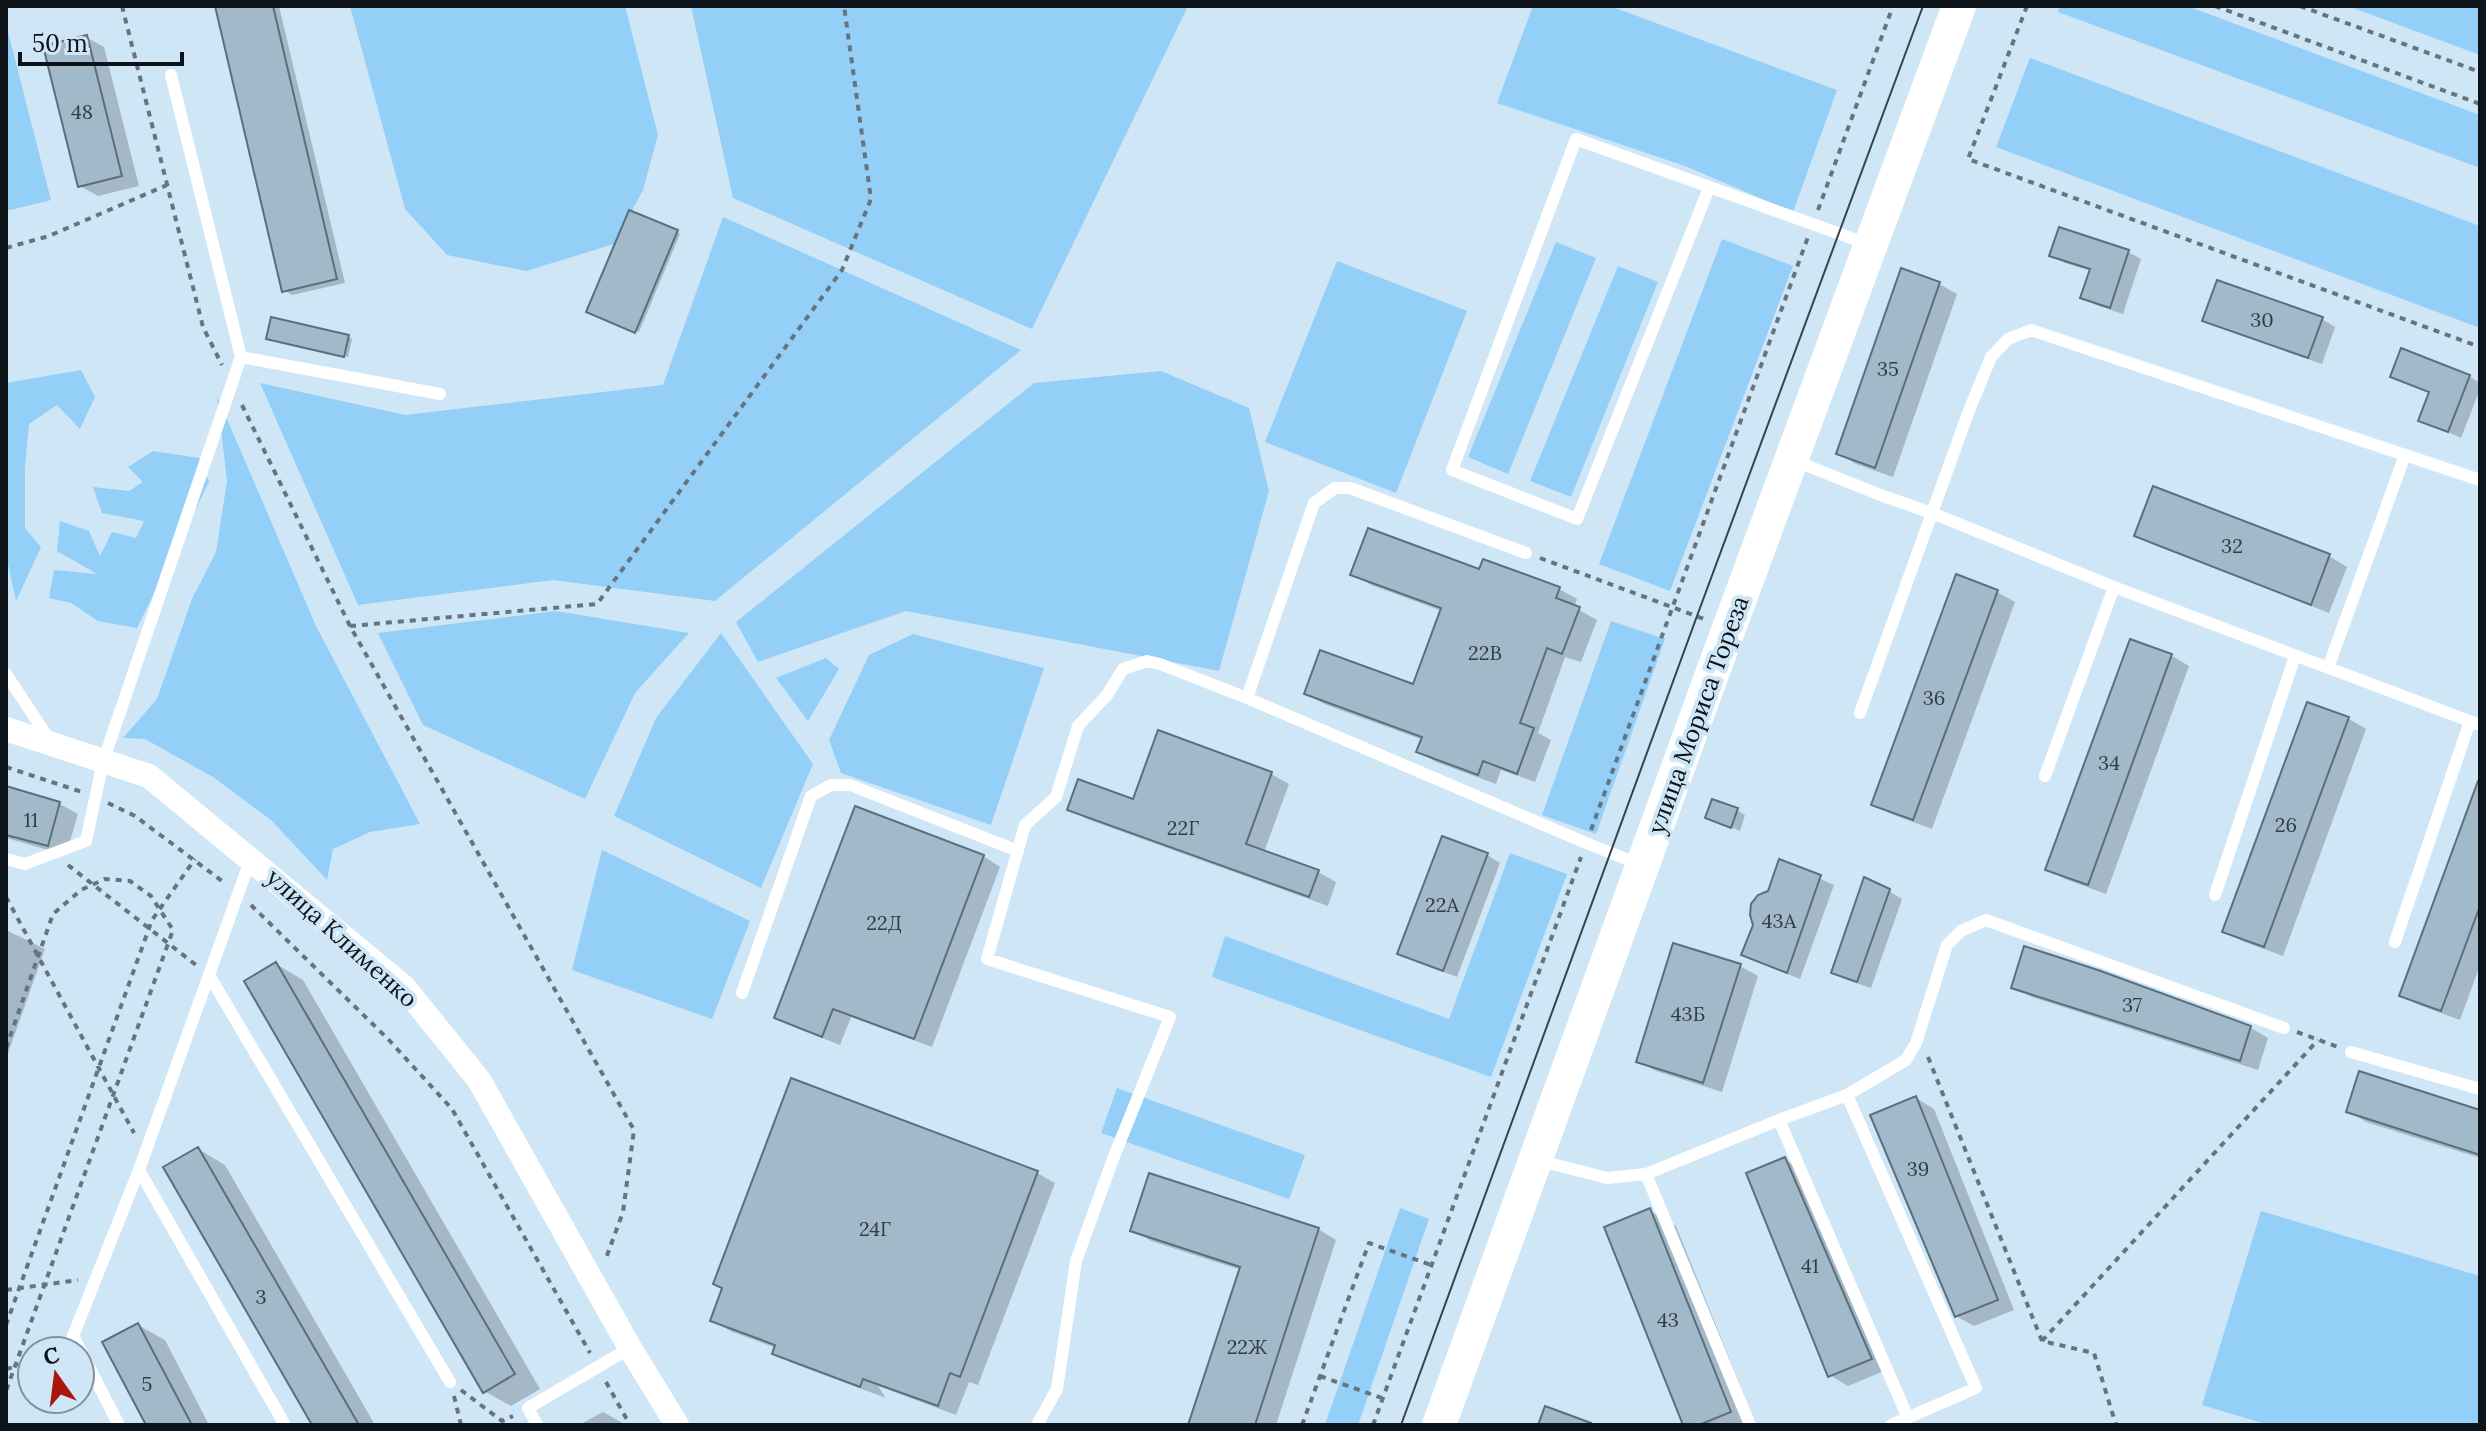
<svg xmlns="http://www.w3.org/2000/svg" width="2486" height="1431" font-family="Lora,serif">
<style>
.green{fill:#94cff8}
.shadow{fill:#0003}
.building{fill:#a2b9c9;stroke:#5a6f7e;stroke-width:2}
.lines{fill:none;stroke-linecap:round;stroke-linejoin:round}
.path{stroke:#65747f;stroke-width:4;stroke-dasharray:6 6;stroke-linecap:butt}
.lane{stroke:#fff;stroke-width:12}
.street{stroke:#fff;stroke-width:24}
.secondary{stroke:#fff;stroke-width:34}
.tram{stroke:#38444c;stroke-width:2}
.labels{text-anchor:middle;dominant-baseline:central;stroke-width:8;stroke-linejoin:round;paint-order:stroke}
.number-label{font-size:20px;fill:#323d46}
.street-label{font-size:24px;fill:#0c141a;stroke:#cfe6f7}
</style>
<rect width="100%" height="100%" fill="#cfe6f7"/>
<path class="green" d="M350,6h275l33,129 -15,55 -29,54 -88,27 -79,-16 -42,-46z
M691,6h497l-156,323 -299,-131z
M1533,6h77l227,84 -44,122 -108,-46 -188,-63z
M2060,6h127l293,109v53l-422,-156z
M2348,6h132v49z
M6,24l45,176 -45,11z
M2030,58l450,168v102l-484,-181z
M723,217l298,133 -306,251 -162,-21 -195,25 -98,-222 145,32 258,-30z
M1722,239l71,27 -123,325 -71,-27z
M1556,242l40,16 -88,216 -40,-17z
M1337,261l130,50 -71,182 -131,-51z
M1618,266l40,16 -87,215 -41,-16z
M81,370l14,27 -15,32 -23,-24 -28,19 -4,43v61l16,19 -25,54 -10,-46v-172z
M1161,371l88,37 20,83 -50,180 -313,-60 -148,51 -22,-40 298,-239z
M217,396l99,230 104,198 -50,8 -37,17 -6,31 -56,-60 -58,-43 -68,-38 -22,-1 34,-39 35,-100 24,-47 11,-71z
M153,451l46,7 10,24 -72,146 -39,-7 -27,-18 -22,-5 5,-28 43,4 -40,-23 3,-30 29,10 11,25 12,-24 24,6 8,-17 -42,-8 -9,-26 36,4 14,-9 -15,-15z
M556,611l133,22 -54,60 -50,106 -162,-74 -45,-92z
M1611,621l54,18 -69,195 -54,-19z
M721,633l92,131 -52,124 -147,-72 42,-98z
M913,634l131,34 -53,157 -150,-52 -12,-33 40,-85z
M826,658l13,11 -31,52 -32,-43z
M602,850l148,71 -38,98 -140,-49z
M1510,853l57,21 -76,203 -279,-100 13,-41 224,83z
M1117,1088l188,67 -16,44 -188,-66z
M1400,1208l29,11 -71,206h-33z
M2261,1211l219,65v149h-211l-67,-20z"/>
<path class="shadow" d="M217,6h62l66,277 -53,12 -8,-5z
M86,37l18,10 35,139 -41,10 -18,-10z
M677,232l3,2 -41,98 -50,-21z
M2128,252l13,7 -18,55 -27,-9 -13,-8 8,-26 -26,-8 -13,-8z
M1902,271l37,13 18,10 -64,183 -37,-13 -18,-11z
M2322,319l13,8 -13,37 -104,-37 -13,-7z
M273,320l76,17 3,2 -4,18 -76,-17z
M2392,376h77l11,7v6l-19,49 -40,-18 10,-27z
M2154,488l175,68 18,11 -18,46 -175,-68 -18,-10z
M1480,572l79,17 18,10 -3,8 23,13 -16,42 -16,-5 -27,76 13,7 -16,42 -34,-12 -5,14 -60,-22 -17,-10 4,-12 -99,-36 -17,-10 107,-7 28,-76 -71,-26 -18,-11z
M1997,592l18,10 -83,227 -41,-15 -18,-10z
M2131,641l41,15 17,10 -83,228 -41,-15 -18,-10z
M2308,704l41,15 17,10 -83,227 -41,-15 -18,-10z
M1271,774l18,10 -25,68 54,20 18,10 -8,24 -241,-87 -17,-10 64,-8z
M2480,781v184l-20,55 -41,-15 -18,-10z
M6,788l54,16 18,10 -12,41 -60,-17z
M1737,810l8,5 -5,16 -32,-14z
M1487,855l13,8 -43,114 -45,-17 -13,-7z
M983,856l17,11 -68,180 -81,-30 -11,28 -46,-18 -17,-10z
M1780,861l54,24 -34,94 -43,-17 -13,-8z
M1889,891l13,8 -31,89 -24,-8 -14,-8z
M6,930l39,19 -39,110z
M276,964l27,16 237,409 -29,17 -27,-15z
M1740,966l18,10 -36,116 -66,-21 -18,-10z
M2097,972l154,56 17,10 -10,32 -226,-73 -18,-10z
M1916,1098l18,11 80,201 -40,16 -18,-10z
M2348,1111l132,1v46l-114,-36z
M198,1149l27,16 150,260h-61z
M1785,1160l18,10 86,199 -41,17 -18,-11z
M1037,1173l18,10 -77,202 -9,-3 -13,33 -78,-29 8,12 -94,-35 -18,-10 2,-5 -46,-17 -18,-11z
M1650,1211l26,15 80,199h-71z
M1318,1229l18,11 -60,185h-86l51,-155 -90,-29 -18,-11z
M138,1325l27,15 44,85h-60z
M603,1412l23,13h-47z"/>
<path class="building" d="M215,6h58l64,273 -55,13z
M87,35l35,141 -44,11 -35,-141z
M629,210l49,20 -43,103 -49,-21z
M2059,227l70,23 -19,58 -30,-10 10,-29 -41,-13z
M1901,268l39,14 -65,186 -39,-14z
M2217,280l106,37 -15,41 -106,-37z
M271,317l78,18 -5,22 -78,-18z
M2401,348l69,27 -22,57 -30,-11 11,-29 -39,-15z
M2153,486l177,68 -19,51 -177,-69z
M1368,528l111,41 4,-10 77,28 -4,11 24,9 -18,47 -15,-6 -27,75 14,5 -17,46 -34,-13 -5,14 -62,-23 6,-15 -118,-43 16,-44 93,34 28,-76 -91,-33z
M1956,574l42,16 -85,230 -42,-15z
M2130,639l42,15 -84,231 -43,-15z
M2307,702l42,15 -85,230 -42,-15z
M1158,730l114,42 -26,72 73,26 -10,27 -242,-87 11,-31 55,20z
M2478,781h2v125l-39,105 -42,-15z
M6,786l54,16 -12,44 -42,-11z
M1712,799l26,9 -7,20 -26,-10z
M855,806l129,49 -70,184 -81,-30 -11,28 -48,-19z
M1442,836l46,17 -45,118 -46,-17z
M1779,859l42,16 -34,98 -46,-18 12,-30 -3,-10 1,-11 7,-9 10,-4z
M1864,877l26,12 -33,93 -26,-9z
M1673,943l68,21 -38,119 -67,-21z
M2024,946l74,24 153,56 -11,35 -229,-73z
M276,962l239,412 -32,19 -239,-412z
M2359,1071l121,39v45l-134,-43z
M791,1078l247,93 -78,206 -10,-4 -12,33 -75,-27 -3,8 -88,-33 3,-9 -65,-24 12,-33 -9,-4z
M1916,1096l82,204 -43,17 -85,-202z
M198,1147l161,278h-47l-149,-258z
M1785,1157l87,202 -44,18 -82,-204z
M1149,1173l170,55 -64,197h-67l52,-158 -110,-36z
M1650,1208l81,204 -32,13h-16l-79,-198z
M138,1323l54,102h-46l-44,-83z
M1545,1406l46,17v2h-53z"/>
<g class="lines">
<path class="path" d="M122,6l81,321 19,38
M2027,6l-59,153 512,188
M2215,6l265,98
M2300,6l180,66
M1818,210l75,-204
M6,248l43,-12 118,-51
M242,405l108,221 284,504 -11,82 -18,49
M1540,558l164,61
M350,626l247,-22 245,-334 29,-71 -27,-193
M6,767l76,25
M108,803l27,13 91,68
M1591,830l217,-593
M68,865l128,100
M6,897l128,236
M251,905l137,134 64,70 138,244
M2297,1032l41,15
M6,1048l47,-134 28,-24 24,-11 25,2 21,15 22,34 -167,461
M1928,1057l114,284 52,12 22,72
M6,1290l72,-10
M6,1325l146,-405 43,-61
M2042,1341l276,-301
M6,1369l26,-6
M1320,1376l62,22
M606,1382l24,43
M461,1390l41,31 11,-5
M454,1396l7,29
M1302,1425l67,-182 62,22
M1373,1425l208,-568"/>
<path class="lane" d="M1709,188l-132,331 -125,-49 124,-331 292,105
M241,357l199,37
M2405,455l75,25
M1793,460l90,36 49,17 182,74 366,138
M6,674l43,65
M1247,698l67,-195 21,-15h15l176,65
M1860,713l108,-300 23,-56 17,-18 23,-9 374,125 -77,213
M2045,776l69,-189
M6,859l19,5 61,-23 17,-79 138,-405 -70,-282
M2215,895l80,-239
M2395,942l75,-221
M209,975l241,407
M742,993l69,-197 20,-11h19l168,66
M2351,1052l129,37
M1847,1095l129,293 -85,37
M1779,1120l129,298
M1537,1160l70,18 39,-4 133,-54 68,-25 59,-35 10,-17 31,-98 14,-14 25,-11 298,108
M139,1170l146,255
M1646,1174l104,251
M119,1425l-46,-89 66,-166 112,-312
M537,1425l-9,-17 102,-60
M1037,1425l20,-36 19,-128 37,-102 57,-142 -183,-58 38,-134 31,-28 22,-71 29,-31 16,-26 24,-8 13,3 87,34 339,145 53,21"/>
<path class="street" d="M6,729l143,47 255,211 75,93 151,268 47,77"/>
<path class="secondary" d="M1439,1425l276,-759 244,-660"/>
<path class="tram" d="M1401,1425l296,-809 226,-610"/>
</g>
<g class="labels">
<g class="number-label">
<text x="82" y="111">48</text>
<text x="2262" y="319">30</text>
<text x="1888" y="368">35</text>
<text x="2232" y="545">32</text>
<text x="1485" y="652">22В</text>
<text x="1934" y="697">36</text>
<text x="2109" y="762">34</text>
<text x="31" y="819">11</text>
<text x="2286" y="824">26</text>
<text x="1183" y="827">22Г</text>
<text x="1442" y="904">22А</text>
<text x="1779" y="920">43А</text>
<text x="884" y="922">22Д</text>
<text x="2132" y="1004">37</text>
<text x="1688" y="1013">43Б</text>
<text x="1918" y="1168">39</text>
<text x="875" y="1228">24Г</text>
<text x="1810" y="1265">41</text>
<text x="261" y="1296">3</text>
<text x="1668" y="1319">43</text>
<text x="1247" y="1346">22Ж</text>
<text x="147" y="1383">5</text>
</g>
<g class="street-label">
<text transform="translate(1698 715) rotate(-70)">улица Мориса Тореза</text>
<text transform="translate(342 938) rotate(42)">улица Клименко</text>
</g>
</g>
<rect width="2486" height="1431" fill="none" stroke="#0c141a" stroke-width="16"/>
<g transform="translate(56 1375) rotate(346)"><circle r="38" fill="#cfe6f7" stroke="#81929f" stroke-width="2"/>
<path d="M0-6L14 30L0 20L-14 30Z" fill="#a8160d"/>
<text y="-12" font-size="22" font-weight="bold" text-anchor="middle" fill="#0c141a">С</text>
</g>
<path d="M20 52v12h162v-12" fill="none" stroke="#0c141a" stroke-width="4"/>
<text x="32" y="52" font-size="24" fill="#0c141a" stroke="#cfe6f7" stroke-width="6" paint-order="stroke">50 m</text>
</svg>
